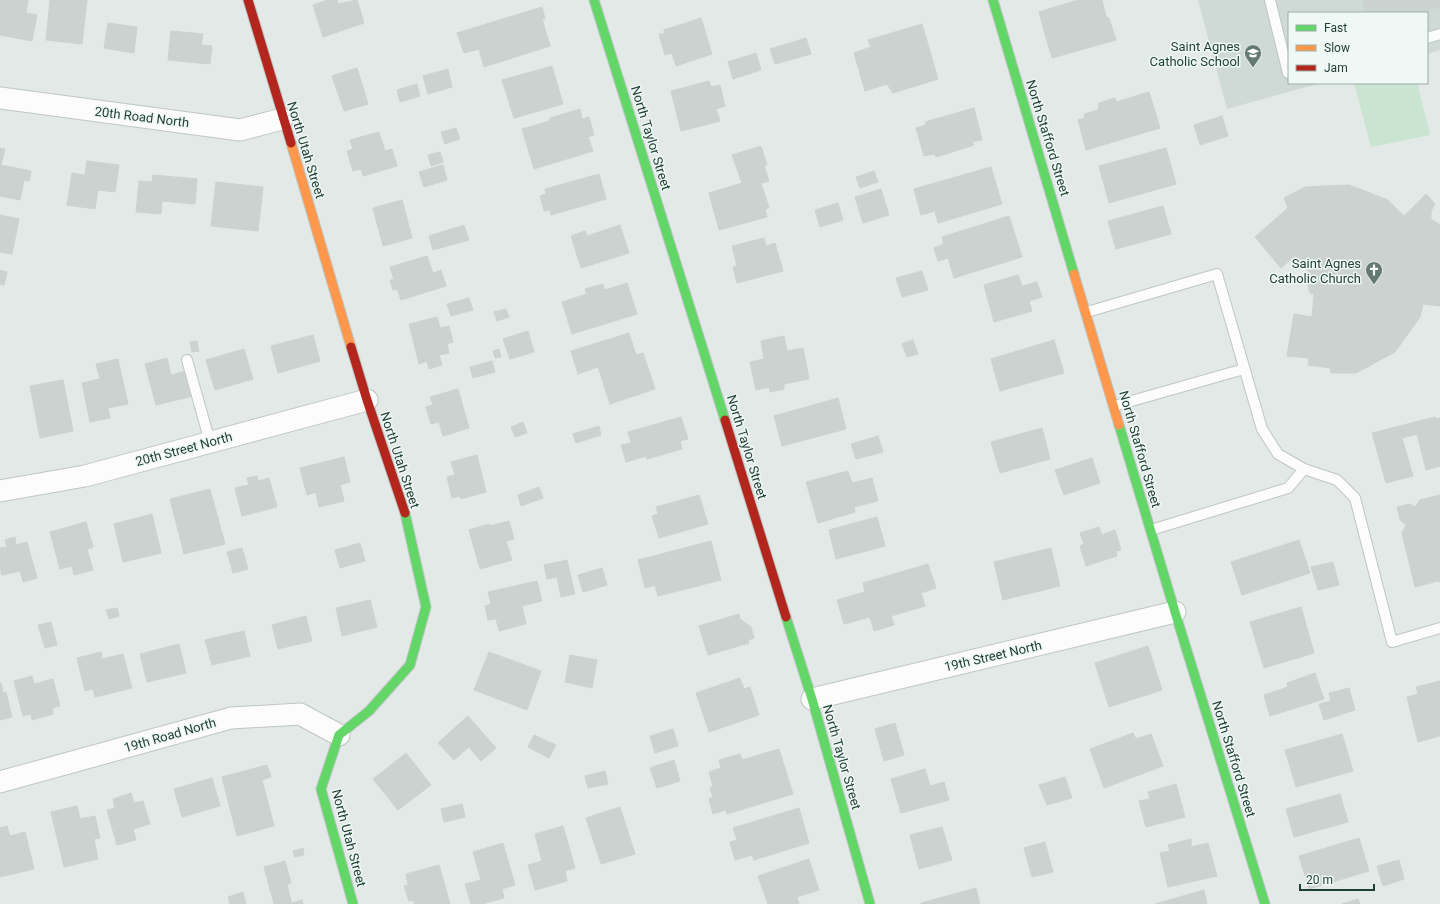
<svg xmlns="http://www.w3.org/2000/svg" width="1440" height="904" font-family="Roboto,sans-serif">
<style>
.built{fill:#cfdad6}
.green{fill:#c9e4d1}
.building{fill:#ccd2d0;stroke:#cbd2cf}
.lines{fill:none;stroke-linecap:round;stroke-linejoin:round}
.lane-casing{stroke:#bfc6c3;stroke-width:12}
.street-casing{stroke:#bfc6c3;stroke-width:23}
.fast-casing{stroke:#bdc6c3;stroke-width:11}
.slow-casing{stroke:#bdc6c3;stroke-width:11}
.jam-casing{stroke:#bdc6c3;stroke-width:11}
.lane{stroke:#fbfcfb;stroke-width:10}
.street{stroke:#fbfcfb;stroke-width:21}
.fast{stroke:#63d668;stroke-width:9}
.slow{stroke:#ff974d;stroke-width:9}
.jam{stroke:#b3261e;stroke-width:9}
.labels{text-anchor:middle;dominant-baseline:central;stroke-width:3;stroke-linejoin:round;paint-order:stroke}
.poi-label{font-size:13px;fill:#1e3d34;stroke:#eff8f4;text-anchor:end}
.street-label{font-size:13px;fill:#1e3d34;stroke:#eff8f4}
</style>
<rect width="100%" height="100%" fill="#e2e9e6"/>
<path class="built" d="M1198,0h242v50l-13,4v-41h-138v70h32l-94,26z"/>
<path class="green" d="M1354,83h63l13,52 -59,12z"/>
<path class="building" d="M0,0h28l-2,13 11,2 -5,26 -32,-6z
M50,0h37l-5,44 -36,-4z
M328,0h9l1,4 19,-4 7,23 -41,14 -10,-32z
M1078,0h24l4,16 -61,18 -6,-22z
M1363,0h77v7l-24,6h-50z
M542,7l3,12h-3l8,27 -66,21 -5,-18 -15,4 -7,-20z
M1106,16l1,2h2l7,22 -64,18 -7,-24z
M701,18l11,36 -36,12 -4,-13 -7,2 -6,-21h5v-4z
M108,23l29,4 -3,26 -30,-5z
M922,24l16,55 -45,14 -6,-9 -22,7 -11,-38 17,-6 -3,-7z
M171,31l32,3 -2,11 11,1 -2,18 -42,-4z
M806,38l5,16 -36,10 -5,-15z
M756,53l5,17 -28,9 -5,-17z
M552,66l11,38 -49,14 -12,-38z
M357,68l11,36 -24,7 -12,-35z
M448,69l4,18 -24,7 -5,-18z
M709,81l2,6 9,-2 5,21 -9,3 4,12 -39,10 -10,-40z
M417,84l3,12 -20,6 -3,-12z
M1149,92l11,36 -74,22 -8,-30 7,-2 -1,-4 14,-4 1,-7 16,-5 1,4z
M974,108l8,32 -10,2 2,3 -38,12 -2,-3 -10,2 -8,-28 10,-3 -1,-3z
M580,109l2,10 7,-2 5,18 -6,2 5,14 -59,18 -12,-40 28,-8v-3z
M1222,116l6,20 -28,9 -6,-20z
M456,128l4,11 -15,5 -4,-12z
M379,132l6,19 7,-2 5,17 -34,10 -2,-7 -8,2 -6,-20 6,-2 -3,-9z
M761,146l6,19 -3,1 5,15 -8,2 8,25 -4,1 2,8 -48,13 -10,-37 33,-10 -10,-28z
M0,148l5,1 -4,16 30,6 -2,10 -5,-1 -4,20 -20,-4z
M1166,148l10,36 -67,19 -10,-37z
M440,152l3,10 -12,4 -3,-11z
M87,161l32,4 -4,27 -17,-2 -3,19 -28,-4 5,-32 13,2z
M443,165l4,15 -23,7 -5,-15z
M991,167l11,37 -64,19 -3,-12 -14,4 -7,-26z
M874,171l4,11 -18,6 -4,-11z
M599,174l7,25 -55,16 -1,-5 -6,1 -4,-15 6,-2 -1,-5z
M153,175l44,4 -2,25 -33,-3 -1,13 -25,-2 3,-31 13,1z
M216,182l47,5 -5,44 -47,-5z
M1349,185l39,15 16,16 22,-22 9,10 -4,7v8l9,6v81l-17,-2 -3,13 -25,35 -39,21h-25l-1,-5 -22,-3 1,-7 -22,-2 7,-42 18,3 2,-23 -4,-1 -4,-16 5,-3 -16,-18 -14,12 -26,-31 33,-29 -4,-10 21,-11z
M881,189l8,26 -26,8 -8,-26z
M402,200l10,38 -29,8 -10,-38z
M838,203l5,17 -23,7 -5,-17z
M1163,206l8,28 -55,15 -8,-28z
M0,215l19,4 -7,35 -12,-2z
M1009,216l13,41 -68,21 -6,-20 -10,3 -4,-13 10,-4 -2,-7z
M464,225l5,15 -36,10 -4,-14z
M620,225l9,28 -48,15 -10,-32 14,-5 2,5z
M764,238l2,8 9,-3 8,28 -46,12 -4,-16 4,-1 -5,-20z
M427,256l6,17 8,-3 5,16 -45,14 -4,-11 -4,1 -3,-10 4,-1 -4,-12z
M0,270l7,2 -3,13 -4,-1z
M922,271l6,19 -26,7 -6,-19z
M1018,275l4,11 15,-4 5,15 -13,4 3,10 -38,11 -10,-37z
M627,283l10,31 -65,20 -10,-32 25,-8 -2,-5 18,-5 2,6z
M469,298l4,12 -22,6 -4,-12z
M506,309l3,8 -12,4 -3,-9z
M437,317l3,11 9,-2 4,16 -6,2 2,9 -10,2 3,10 -13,4 -2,-8 -8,3 -10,-40z
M528,331l6,21 -24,7 -7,-20z
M629,333l7,22 7,-2 12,36 -45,15 -12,-37 -20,7 -7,-23z
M313,335l7,26 -42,12 -7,-27z
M784,336l3,15 16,-3 6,31 -25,5v5l-14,3 -1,-5 -13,3 -6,-28 14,-3 -3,-18z
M913,340l5,14 -11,3 -5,-13z
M1054,340l10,33 -64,18 -9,-32z
M197,341l2,10 -7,1 -2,-10z
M244,349l9,30 -38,11 -9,-30z
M499,349l2,8 -6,1 -2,-7z
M167,358l4,17 15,-4 7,25 -37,9 -11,-41z
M118,359l10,45 -20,4 2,10 -20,4 -8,-39 18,-4 -4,-15z
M492,361l3,11 -22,6 -3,-11z
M63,380l10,51 -33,7 -10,-52z
M458,389l11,39 -26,8 -4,-14 -8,2 -5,-17 7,-2 -3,-8z
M838,398l8,31 -64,17 -8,-30z
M681,417l7,22 -8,2 2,8 -35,10 -1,-3 -20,6 -5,-17 10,-2 -3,-11z
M1435,417l2,2 3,-1v48l-14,4 -9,-36 -15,4 11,38 -27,7 -14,-50z
M523,422l4,11 -12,4 -4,-10z
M599,426l2,9 -25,8 -3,-9z
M1042,428l8,31 -50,14 -9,-31z
M878,436l5,16 -27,7 -5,-15z
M477,455l9,37 -25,7 -1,-3 -8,2 -5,-21 8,-2 -4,-13z
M344,457l6,25 -10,3 4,16 -25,6 -3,-15 -9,3 -7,-27z
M1092,458l8,25 -36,12 -9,-25z
M848,471l4,12 20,-5 6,23 -24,6 1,5 -37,11 -12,-41z
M257,476l1,5 11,-3 8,29 -35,9 -7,-28 14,-3 -2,-7z
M539,487l4,11 -22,8 -3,-11z
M210,489l15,55 -41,10 -14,-55z
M699,495l9,29 -49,14 -7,-22 6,-2 -2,-7z
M1440,495v87l-2,-1 -23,6 -13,-54 4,-8 -6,-5 -3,-13 13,-3 5,3 5,-7z
M152,514l9,39 -38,9 -9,-38z
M877,517l8,29 -49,13 -7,-29z
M509,521l5,18 -8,2 6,19 -32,9 -11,-39 20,-6 1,2z
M86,522l7,25 -6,2 6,21 -19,5 -2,-9 -12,3 -10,-37z
M1099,527l3,8 13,-5 6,20 -5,1 1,5 -31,10 -6,-20 4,-2 -4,-11z
M15,537l1,8 11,-3 10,36 -14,4 -3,-11 -18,4 -2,-8v-19l7,-1 -2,-7z
M1299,540l11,33 -68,22 -11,-33z
M711,541l10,39 -63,16 -3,-11 -10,3 -7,-28z
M360,543l5,18 -25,7 -5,-18z
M242,548l6,21 -15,4 -6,-21z
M1051,548l9,38 -57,14 -9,-38z
M567,560l8,34 -14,3 -4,-20 -10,2 -3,-14z
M1333,562l6,23 -21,5 -7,-23z
M928,564l8,24 -15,5 4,13 -34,10 3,9 -20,6 -4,-14 -26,7 -7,-24 28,-8 -2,-9z
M602,568l5,17 -24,7 -5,-17z
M537,581l5,20 -20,5 4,18 -27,7 -3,-12 -8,1 -3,-14 6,-2 -3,-12z
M370,600l7,27 -35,9 -6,-28z
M1301,607l13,46 -50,15 -14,-46z
M117,608l2,8 -10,3 -3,-9z
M739,614l1,5 11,8 3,11 -6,2 1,3 -41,12 -9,-29z
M306,616l6,25 -34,8 -6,-24z
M51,622l6,23 -12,3 -7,-23z
M244,631l6,25 -38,9 -7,-25z
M179,644l7,29 -39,9 -7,-28z
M1148,646l14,44 -53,17 -14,-44z
M101,652l1,7 21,-5 9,34 -37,9 -2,-8 -8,2 -8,-33z
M489,652l52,19 -14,39 -53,-20z
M570,655l27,5 -5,28 -27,-6z
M1315,673l9,26 -54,17 -6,-21 24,-8 -1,-4z
M32,676l2,8 19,-5 7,27 -8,2 1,6 -21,6 -1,-6 -8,2 -9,-35z
M740,678l4,11 6,-2 9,28 -50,17 -13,-39z
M1440,681v55l-22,6 -11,-45 11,-3 -2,-7z
M1,683l2,10 3,-1 6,25 -12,3v-36z
M1349,688l6,22 -31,10 -5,-16 12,-3 -2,-8z
M468,716l28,32 -15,13 -12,-14 -15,13 -16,-17z
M895,723l9,32 -20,6 -9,-32z
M673,729l5,17 -23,7 -5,-17z
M1133,733l3,6 15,-5 12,32 -59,22 -14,-39z
M1342,734l11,37 -57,16 -11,-37z
M534,735l22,10 -7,13 -21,-11z
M779,749l14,45 -66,20 -1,-4 -13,4 -4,-15 4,-2 -3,-9 3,-2 -4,-14 12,-4 -2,-8 21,-6 2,6z
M406,753l25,32 -33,25 -25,-31z
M674,760l6,21 -23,7 -7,-20z
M267,765l4,12 -9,3 12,46 -37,10 -15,-59z
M925,769l5,17 14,-4 5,18 -48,13 -10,-34z
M605,771l3,13 -20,4 -3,-12z
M1065,777l7,21 -25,7 -8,-20z
M212,778l8,28 -38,11 -8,-28z
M1176,784l9,33 -39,10 -7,-26 11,-2 -2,-7z
M131,793l3,10 9,-2 7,23 -17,5 3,11 -19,5 -10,-35 8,-2 -2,-9z
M1340,794l8,28 -54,15 -8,-28z
M462,804l3,13 -21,5 -3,-13z
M77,806l3,13 15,-3 5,22 -6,1 4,20 -34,8 -13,-55z
M620,807l15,47 -34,10 -15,-46z
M799,808l10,35 -55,17 -2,-5 -17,5 -5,-18 7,-2 -4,-12z
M7,826l3,10 15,-4 9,37 -34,8v-49z
M563,826l12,42 -10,3 2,10 -32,9 -7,-25 14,-4 -7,-27z
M942,827l10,33 -33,9 -9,-34z
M1359,838l10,33 -60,18 -10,-33z
M1191,839v8l17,-4 9,33 -49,11 -8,-34 10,-2 -2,-6z
M1045,842l8,30 -21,5 -8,-29z
M503,843l12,42 -13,4 2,9 -22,6h-11l-6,-20 16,-4 -8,-28z
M303,848l1,7 -9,2 -2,-6z
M809,859l10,31 -22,7 2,7h-31l-10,-28z
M1399,860l5,19 -21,7 -6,-20z
M285,861l6,22 -4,2 4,16 1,2 10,-3 1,4h-29l-10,-37z
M439,865l11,39h-35l-2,-4 -4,1 -5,-15 4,-1 -2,-11z
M976,888l4,16h-59v-1z
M1204,890l3,14h-52z
M243,892l3,12h-16l-2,-7z
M1358,899l2,5h-18z"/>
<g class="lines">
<g class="lane-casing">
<path id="lane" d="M1270,0l18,73 1,-1
M1427,38l13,-4
M1087,312l130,-38 45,155 16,25 26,15 33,11 18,18 37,144 48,-14
M187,360l23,82
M1114,406l130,-37
M1151,530l137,-42 16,-19"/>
</g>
<g class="street-casing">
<path id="street" d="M0,98l240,32 42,-11
M0,491l85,-15 282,-76
M812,699l363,-87
M0,782l231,-64 69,-4 39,21"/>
</g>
<g class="fast-casing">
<path id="fast" d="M594,0l131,420
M993,0l81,274
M1119,425l56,187 90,292
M786,617l26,82 58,205
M353,904l-32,-115 18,-54 30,-24 41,-46 16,-58 -21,-94"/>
</g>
<g class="slow-casing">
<path id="slow" d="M291,143l60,204
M1074,274l45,151"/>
</g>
<g class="jam-casing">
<path id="jam" d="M248,0l43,143
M351,347l16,53 38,113
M725,420l61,197"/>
</g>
<use href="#lane" class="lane"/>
<use href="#street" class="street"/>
<use href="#fast" class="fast"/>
<use href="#slow" class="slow"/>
<use href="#jam" class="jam"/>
</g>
<defs>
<g id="school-pin" transform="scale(0.9)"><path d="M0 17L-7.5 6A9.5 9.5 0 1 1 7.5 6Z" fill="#637972" stroke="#eff8f4"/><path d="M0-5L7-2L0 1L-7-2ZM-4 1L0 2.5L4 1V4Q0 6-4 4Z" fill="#fff"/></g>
<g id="church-pin" transform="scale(0.9)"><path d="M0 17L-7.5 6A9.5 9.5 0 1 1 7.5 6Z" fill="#637972" stroke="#eff8f4"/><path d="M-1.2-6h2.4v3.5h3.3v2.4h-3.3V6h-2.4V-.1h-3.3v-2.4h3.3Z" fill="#fff"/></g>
</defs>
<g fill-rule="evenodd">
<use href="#school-pin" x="1253" y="53"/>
<use href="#church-pin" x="1374" y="270"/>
</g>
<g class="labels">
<g class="poi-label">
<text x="1240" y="46">Saint Agnes<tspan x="1240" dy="15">Catholic School</tspan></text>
<text x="1361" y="263">Saint Agnes<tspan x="1361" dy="15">Catholic Church</tspan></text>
</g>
<g class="street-label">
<text transform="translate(142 117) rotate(7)">20th Road North</text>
<text transform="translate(651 138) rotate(73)">North Taylor Street</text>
<text transform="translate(1048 138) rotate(73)">North Stafford Street</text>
<text transform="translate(306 150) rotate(73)">North Utah Street</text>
<text transform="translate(747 447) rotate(73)">North Taylor Street</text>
<text transform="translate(184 449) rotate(-15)">20th Street North</text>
<text transform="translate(1140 449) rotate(74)">North Stafford Street</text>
<text transform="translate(400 460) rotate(72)">North Utah Street</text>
<text transform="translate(993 656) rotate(-13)">19th Street North</text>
<text transform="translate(170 735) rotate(-16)">19th Road North</text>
<text transform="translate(842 757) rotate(74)">North Taylor Street</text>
<text transform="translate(1234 759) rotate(73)">North Stafford Street</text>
<text transform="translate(349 838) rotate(75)">North Utah Street</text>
</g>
</g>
<rect x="1288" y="12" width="140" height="72" fill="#eff8f4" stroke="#9bada7"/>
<rect x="1296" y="25" width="20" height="6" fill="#63d668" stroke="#9bada7"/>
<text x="1324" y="32" font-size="12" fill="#1e3d34">Fast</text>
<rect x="1296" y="45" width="20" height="6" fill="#ff974d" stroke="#9bada7"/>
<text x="1324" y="52" font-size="12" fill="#1e3d34">Slow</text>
<rect x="1296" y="65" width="20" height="6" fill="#b3261e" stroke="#9bada7"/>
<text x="1324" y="72" font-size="12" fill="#1e3d34">Jam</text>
<path d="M1300 884v6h74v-6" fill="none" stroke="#1e3d34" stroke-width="2"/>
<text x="1306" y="884" font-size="12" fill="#1e3d34" stroke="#eff8f4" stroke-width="3" paint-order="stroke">20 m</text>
</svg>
